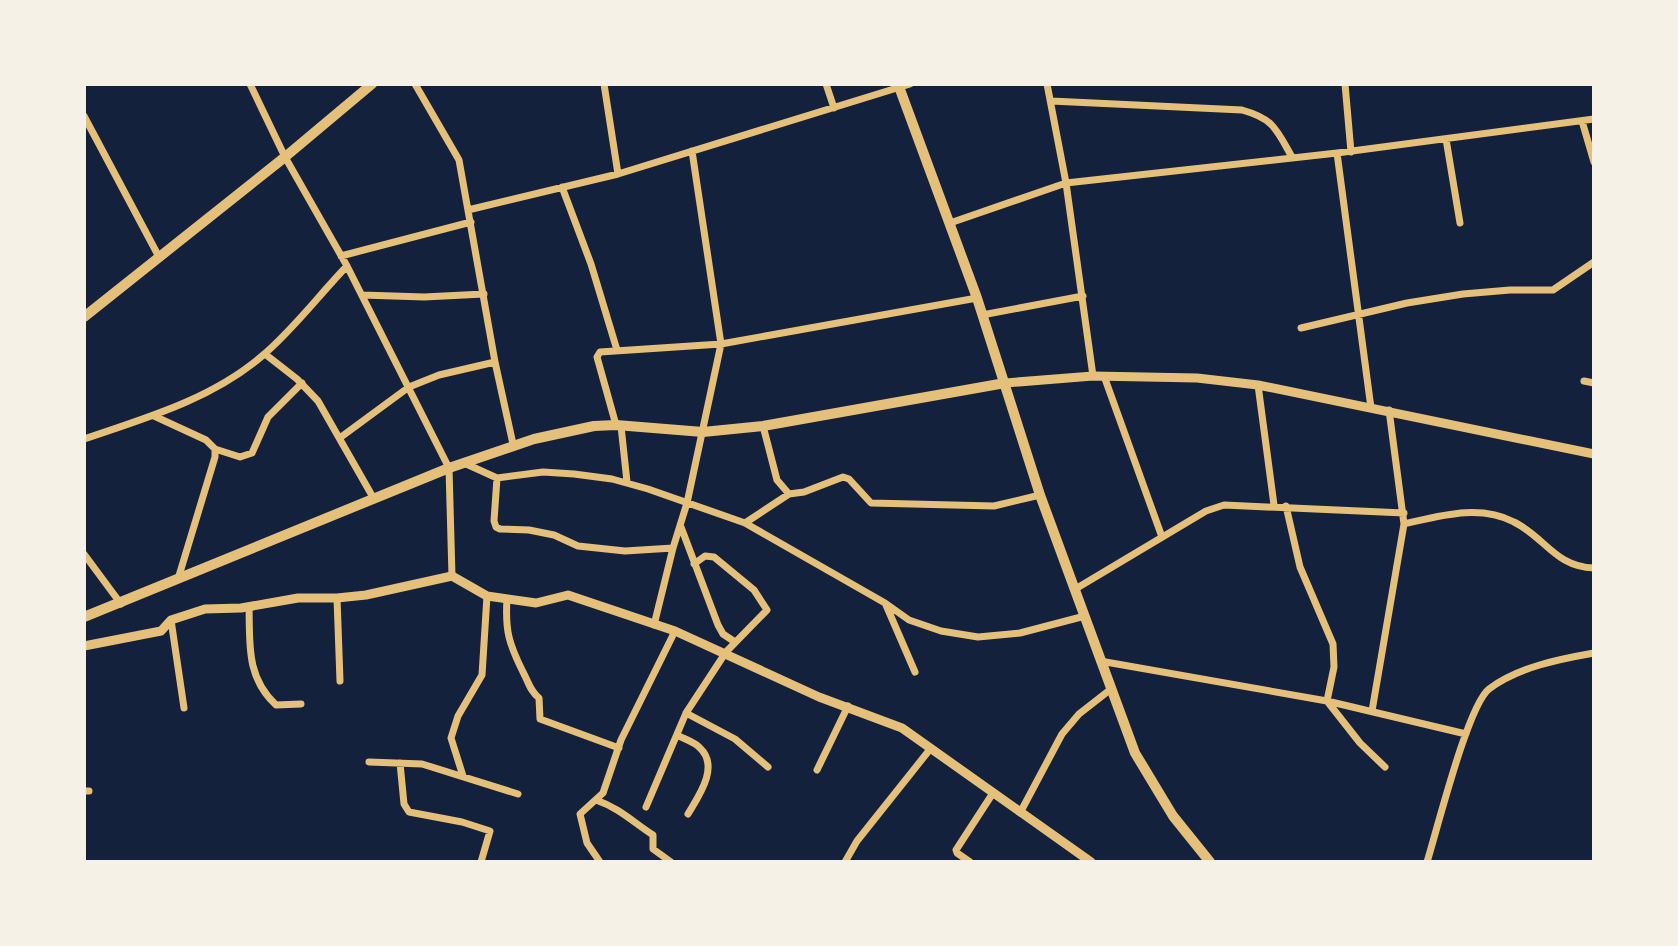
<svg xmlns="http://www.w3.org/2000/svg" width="1678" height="946" font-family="Signika,sans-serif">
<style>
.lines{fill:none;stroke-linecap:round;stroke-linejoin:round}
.minor{stroke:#e5c07b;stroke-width:7}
.tertiary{stroke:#e5c07b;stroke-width:9}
.secondary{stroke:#e5c07b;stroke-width:10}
</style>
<rect width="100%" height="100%" fill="#14213d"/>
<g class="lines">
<path class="minor" d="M250,84l35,73 62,109 102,202 3,108
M415,84l44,76 36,202 18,82
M604,84l14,90
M826,84l8,24
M1047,84l19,99 27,193
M1345,84l6,68
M1051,101l191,9c32,9 34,19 50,47
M84,116l75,141
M1582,121l12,41
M1446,139l14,84
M1337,153l34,255
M562,187l29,77 26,86
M468,210l150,-36 292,-90
M950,223l116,-40 271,-30 257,-34
M341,256l130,-34
M362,295l62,2 60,-3
M982,315l101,-19
M1301,328l106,-25 56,-9 47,-4h43l41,-28
M265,354l32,25 21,22 56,98
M1104,376l58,161
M1584,381l10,2
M1258,385l16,120
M154,416l52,24 9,9v8l-37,122
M616,425l-19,-68 3,-5 121,-8 256,-46
M621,426l6,56
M763,426l14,54 12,14
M341,437l68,-50 30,-12 56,-13
M84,439c62,-21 128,-40 178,-83 31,-26 57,-61 85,-90
M215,449l25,8 12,-4 16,-36 34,-34
M464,463l33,15 46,-6 31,2 38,5 36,10 97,34 140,80 24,17 32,11 37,6 42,-4 65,-17
M497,478l-3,43 2,6 4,2 29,1 25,5 24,11 47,5 48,-3
M1286,506l14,61 33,77 1,23 -7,34 33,42 25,24
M745,523l44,-29 15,-2 39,-15 6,2 22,24 123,3 46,-11
M1404,524c36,-8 75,-20 110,-2 31,15 41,45 80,46
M681,527l37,98 5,9 12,8
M84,554l37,50
M1077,588l129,-77 18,-6 180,8
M337,598l3,83
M507,599c-2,32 2,45 16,73 6,11 7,19 16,26l1,21 79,29
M886,605l29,67
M249,607c1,37 -3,70 27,98l25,-1
M171,620l13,88
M654,625l19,-77 14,-45 34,-159 -29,-193
M1100,661l227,40 139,33
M1372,711l32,-187 -15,-114
M686,713l49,26 33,28
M677,735c7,4 18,7 23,13 20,19 -2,49 -12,66
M369,762l53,2 96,30
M400,763l4,41 5,8 53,10 28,9 -9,31
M817,770l31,-64
M463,776l-12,-38 7,-22 24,-41 5,-79
M84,791h5
M596,800c23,8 37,22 57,35v14l18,13
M646,807l40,-94 40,-61 41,-42 -13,-20 -40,-33 -9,-1 -11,8
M1020,813l42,-79 17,-20 32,-25
M600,862l-13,-19 -7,-29 23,-21 18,-53 54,-109
M845,862l12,-21 74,-93
M970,862l-13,-9 -1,-3 37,-57
M1427,862c10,-32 41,-157 62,-173 29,-22 71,-30 105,-36"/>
<path class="tertiary" d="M1005,383l88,-7 104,2 61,7 336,69
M84,646l77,-15 10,-11 34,-11 36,-1 57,-10h39l29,-3 86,-19 35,20 49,7 32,-8 107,36 144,66 83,31 189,134"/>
<path class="secondary" d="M898,84l79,214 63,197 95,258 38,63 37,46
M84,317l201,-160 87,-73
M84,617l365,-149 85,-29 60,-13 22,-1 87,7 60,-6 242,-43"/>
</g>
<rect width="1678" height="946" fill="none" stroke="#f6f1e7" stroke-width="172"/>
</svg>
